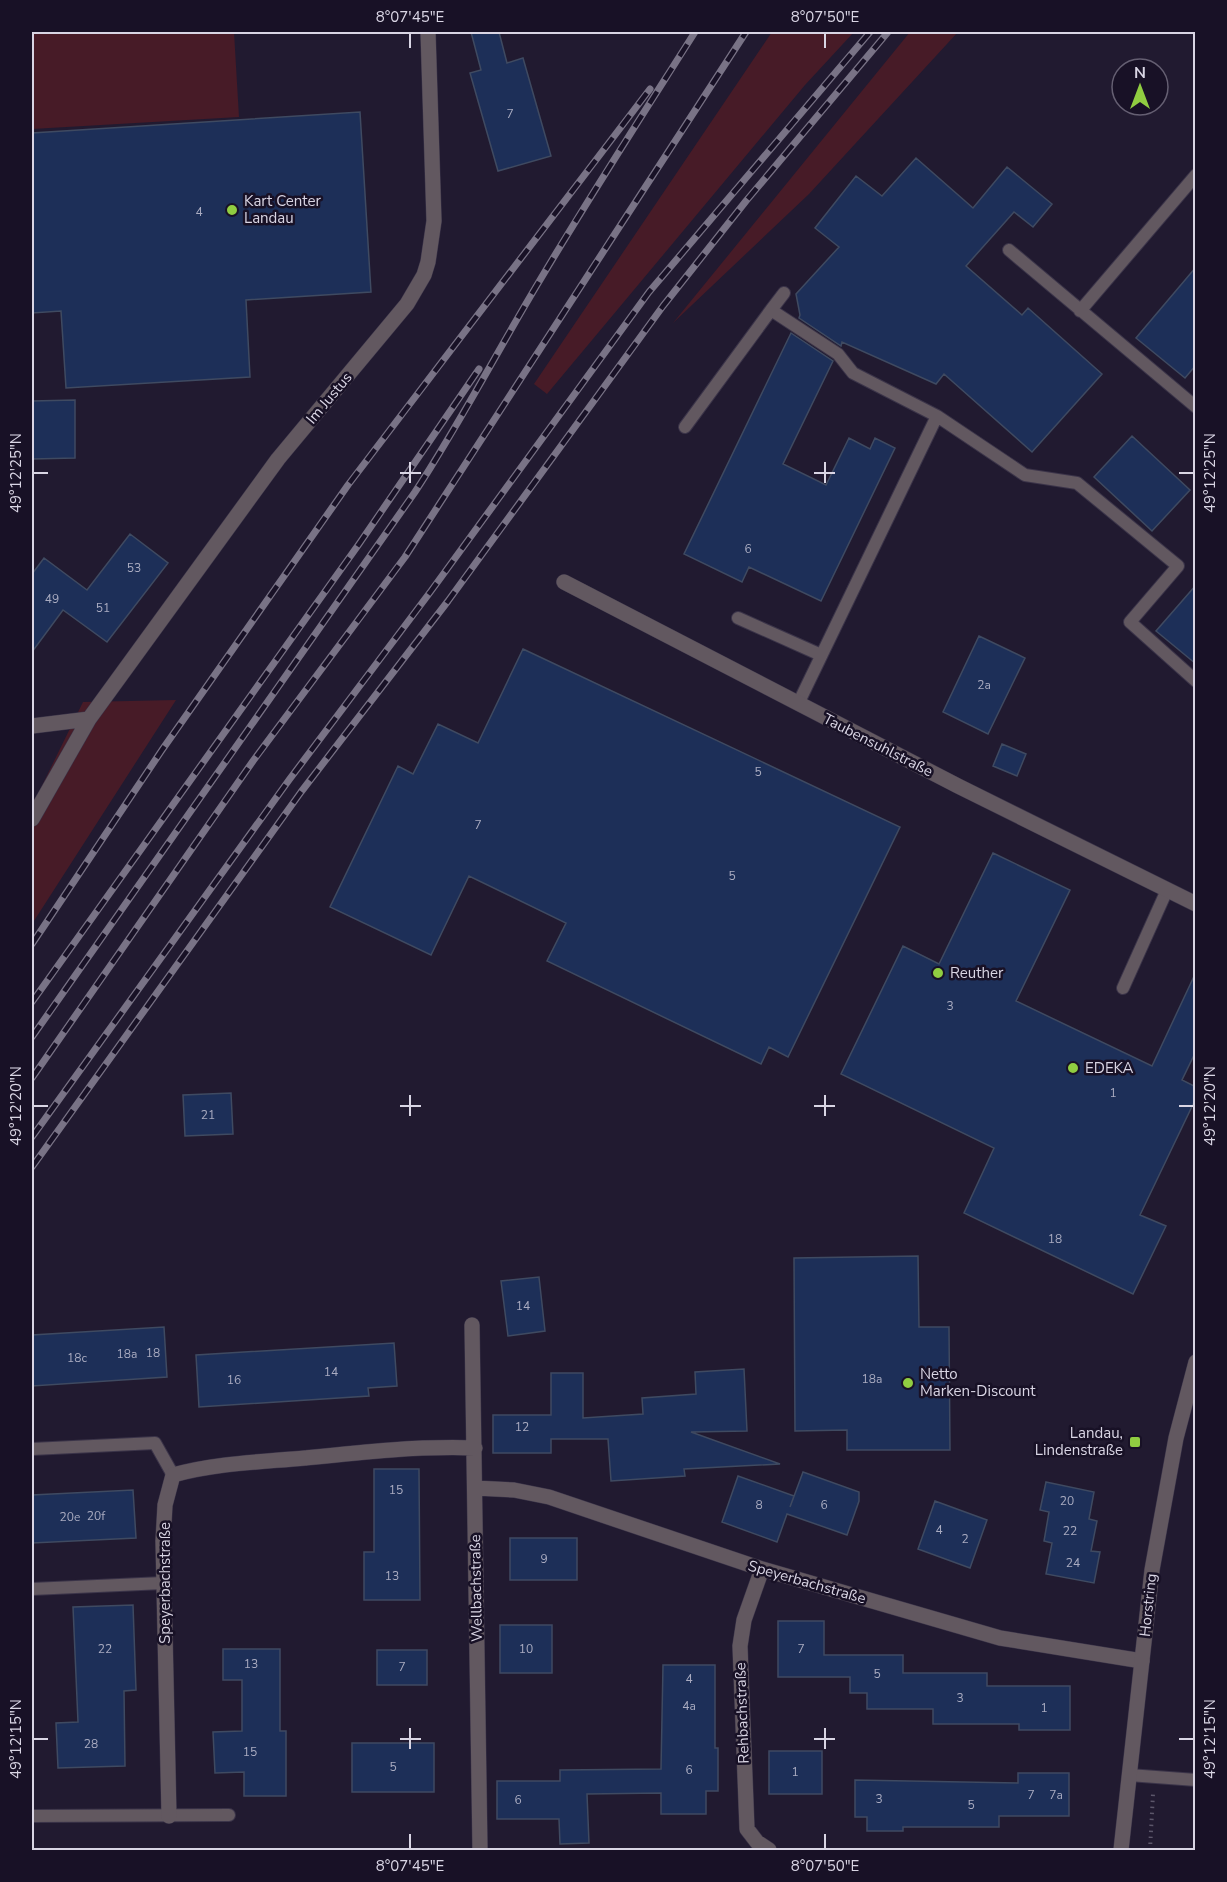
<svg xmlns="http://www.w3.org/2000/svg" width="1227" height="1882" font-family="'Nunito Sans',sans-serif">
<style>
.green{fill:#471b27}
.building{fill:#1d2f58;stroke:#3f4a61;stroke-width:1.5}
.lines{fill:none;stroke-linecap:round;stroke-linejoin:round}
.service-casing{stroke:#3b3449;stroke-width:14}
.minor-casing{stroke:#3b3449;stroke-width:16}
.tertiary-casing{stroke:#3b3449;stroke-width:16}
.path{stroke:#5c566a;stroke-width:4;stroke-dasharray:1.5 4.5;stroke-linecap:butt}
.service{stroke:#625860;stroke-width:12}
.minor{stroke:#625860;stroke-width:15}
.tertiary{stroke:#625860;stroke-width:15}
.rail-casing{stroke:#797386;stroke-width:7}
.rail{stroke:#181126;stroke-width:4.5;stroke-dasharray:14;stroke-linecap:butt}
.ticks{fill:none;stroke:#d9d5e4;stroke-width:2}
.poi-dot{fill:#90cd41;stroke:#181126;stroke-width:2}
.labels{text-anchor:middle;dominant-baseline:central;stroke-width:5;stroke-linejoin:round;paint-order:stroke}
.number-label{font-size:12px;fill:#aaacc1}
.poi-label{font-size:15px;fill:#d9d5e4;stroke:#181126;text-anchor:start}
.street-label{font-size:15px;fill:#d9d5e4;stroke:#181126}
.neatline{fill:none;stroke:#d9d5e4;stroke-width:2}
.ticks-label{font-size:15px;text-anchor:middle;fill:#d9d5e4}
</style>
<rect width="100%" height="100%" fill="#211a30"/>
<path class="green" d="M32,32h202l5,85 -207,12z
M772,32h82l-49,53 -258,309 -13,-10z
M910,32h48l-149,162 -136,129z
M176,700l-144,224v-118l51,-104z"/>
<path class="building" d="M471,32h28l8,31 16,-5 28,98 -53,15 -28,-98 11,-3z
M360,112l11,180 -125,8 4,77 -184,11 -5,-77 -29,2v-180z
M916,158l57,50 34,-41 45,37 -19,23 -19,-15 -48,54 56,49 6,-7 74,66 -70,78 -88,-78 -8,10 -94,-42 -1,4 -42,-28 1,-3 -4,-21 43,-47 -24,-19 41,-52 26,20z
M1196,267v98l-11,13 -49,-40z
M791,333l42,28 -50,103 43,21 23,-47 21,11 5,-11 20,10 -74,153 -72,-34 -7,15 -58,-28z
M75,400v58l-43,1v-58z
M1132,436l58,54 -38,41 -58,-54z
M130,534l38,29 -61,79 -44,-32 -31,42v-78l12,-16 43,32z
M1196,585v79l-40,-33z
M979,636l46,22 -37,76 -45,-22z
M523,649l377,178 -112,230 -19,-10 -8,17 -214,-103 19,-38 -97,-47 -38,79 -101,-48 68,-141 15,8 25,-50 40,19z
M1002,744l24,10 -9,22 -24,-10z
M993,853l77,37 -54,111 136,65 44,-94v79l-14,29 14,7v11l-56,117 26,11 -33,68 -169,-81 30,-65 -153,-74 62,-128 36,18z
M231,1093l2,41 -48,2 -2,-41z
M918,1256l1,71h30l1,123h-103v-20l-52,1 -1,-173z
M539,1277l6,54 -37,5 -7,-55z
M164,1327l3,50 -135,9v-51z
M394,1343l3,43 -29,2 1,8 -170,11 -3,-52z
M744,1369l3,62 -56,1 89,32 -96,5 1,7 -74,5 -3,-42h-57v14h-58v-38h58v-42h32v45l60,-4 -1,-16 54,-4 -1,-22z
M374,1469h45l1,131h-56v-48h10z
M803,1472l56,20v9l-12,34 -60,-21 -10,28 -55,-20 16,-46 56,20 -4,11z
M1046,1482l48,10 -5,27 8,2 -6,30 9,1 -6,31 -48,-9 6,-31 -8,-2 5,-29 -9,-2z
M133,1490l3,48 -104,5v-48z
M935,1501l52,19 -17,48 -52,-19z
M510,1538h67v42h-67z
M133,1605l3,85 -12,1 1,75 -67,2 -2,-45 22,-1 -5,-115z
M778,1621h46v34h79v18h84v13h83v44h-51v-6h-86v-15h-66v-16h-17v-16h-72z
M500,1625h52v48h-52z
M223,1649h57v82h6v65h-42v-24l-29,1 -2,-41 29,-1v-51h-19z
M377,1650h50v35h-50z
M663,1665h52v83h3v43h-12v23h-45v-21l-74,1 2,49 -29,1 -1,-25h-62v-38h63v-11l101,-1z
M352,1743h82v49h-82z
M769,1751h53v43h-53z
M1018,1773h51v43h-70v11h-96v4h-36v-14h-12v-37l163,3z"/>
<g class="lines">
<g class="service-casing">
<path id="service" d="M1009,250l187,157
M784,293l-13,17 67,44 15,19 84,43 -139,288
M1080,311l116,-136
M937,416l88,59 52,8 101,83 -48,56 66,59
M685,427l86,-117
M738,618l83,37
M1123,988l44,-98
M32,1449l123,-6 18,32
M32,1589l131,-6
M1129,1775l67,5
M32,1816l197,-1"/>
</g>
<g class="minor-casing">
<path id="minor" d="M564,582l394,204 238,118
M32,726l57,-7
M32,819l57,-100 189,-260 129,-155 17,-29 4,-13 6,-41 -6,-189
M472,1325l8,525
M475,1488l39,2 35,7 213,72 238,69 142,23
M762,1569l-18,51 -4,26 7,183 10,13 12,8
M169,1816l-6,-275 2,-36 8,-30c43,-12 88,-13 132,-17 57,-6 113,-12 170,-10"/>
</g>
<g class="tertiary-casing">
<path id="tertiary" d="M1121,1850l31,-280 24,-132 20,-76"/>
</g>
<path class="path" d="M1150,1850l3,-56"/>
<use href="#service" class="service"/>
<use href="#minor" class="minor"/>
<use href="#tertiary" class="tertiary"/>
<g class="rail-casing">
<path id="rail" d="M32,944l130,-194 186,-265 302,-396
M32,1002l327,-458 120,-175
M32,1037l383,-545c45,-69 83,-142 125,-212 50,-84 103,-166 155,-248
M32,1078l221,-317 152,-204 341,-525
M32,1137l257,-357 142,-189 218,-299 221,-260
M32,1167l269,-375 147,-191 215,-295 83,-105 142,-169"/>
</g>
<use href="#rail" class="rail"/>
</g>
<path class="ticks" d="M410,33v15M825,33v15M410,462v21M825,462v21M33,473h15M400,473h21M814,473h21M1179,473h15M410,1095v21M825,1095v21M33,1106h15M400,1106h21M814,1106h21M1179,1106h15M410,1728v21M825,1728v21M33,1739h15M400,1739h21M814,1739h21M1179,1739h15M410,1834v15M825,1834v15"/>
<g class="poi-dot">
<circle cx="232" cy="210" r="6"/>
<circle cx="938" cy="973" r="6"/>
<circle cx="1073" cy="1068" r="6"/>
<circle cx="908" cy="1383" r="6"/>
<rect x="1129" y="1436" width="12" height="12" rx="3"/>
</g>
<g class="labels">
<g class="number-label">
<text x="510" y="114">7</text>
<text x="199" y="212">4</text>
<text x="748" y="549">6</text>
<text x="134" y="568">53</text>
<text x="52" y="599">49</text>
<text x="103" y="608">51</text>
<text x="984" y="685">2a</text>
<text x="758" y="772">5</text>
<text x="478" y="825">7</text>
<text x="732" y="876">5</text>
<text x="950" y="1006">3</text>
<text x="1113" y="1093">1</text>
<text x="208" y="1115">21</text>
<text x="1055" y="1239">18</text>
<text x="523" y="1306">14</text>
<text x="153" y="1353">18</text>
<text x="127" y="1354">18a</text>
<text x="77" y="1358">18c</text>
<text x="331" y="1372">14</text>
<text x="872" y="1379">18a</text>
<text x="234" y="1380">16</text>
<text x="522" y="1427">12</text>
<text x="396" y="1490">15</text>
<text x="1067" y="1501">20</text>
<text x="759" y="1505">8</text>
<text x="824" y="1505">6</text>
<text x="96" y="1516">20f</text>
<text x="70" y="1517">20e</text>
<text x="939" y="1530">4</text>
<text x="1070" y="1531">22</text>
<text x="965" y="1539">2</text>
<text x="544" y="1559">9</text>
<text x="1073" y="1563">24</text>
<text x="392" y="1576">13</text>
<text x="105" y="1649">22</text>
<text x="526" y="1649">10</text>
<text x="801" y="1649">7</text>
<text x="251" y="1664">13</text>
<text x="402" y="1667">7</text>
<text x="877" y="1674">5</text>
<text x="689" y="1679">4</text>
<text x="960" y="1698">3</text>
<text x="689" y="1706">4a</text>
<text x="1044" y="1708">1</text>
<text x="91" y="1744">28</text>
<text x="250" y="1752">15</text>
<text x="393" y="1767">5</text>
<text x="689" y="1770">6</text>
<text x="795" y="1772">1</text>
<text x="1031" y="1795">7</text>
<text x="1056" y="1795">7a</text>
<text x="879" y="1799">3</text>
<text x="518" y="1800">6</text>
<text x="971" y="1805">5</text>
</g>
<g class="poi-label">
<text x="244" y="201">Kart Center<tspan x="244" dy="17">Landau</tspan></text>
<text x="950" y="973">Reuther</text>
<text x="1085" y="1068">EDEKA</text>
<text x="920" y="1374">Netto<tspan x="920" dy="17">Marken-Discount</tspan></text>
<text x="1123" y="1433" text-anchor="end">Landau,<tspan x="1123" dy="17">Lindenstraße</tspan></text>
</g>
<g class="street-label">
<text transform="translate(329 398) rotate(-50)">Im Justus</text>
<text transform="translate(878 745) rotate(27)">Taubensuhlstraße</text>
<text transform="translate(807 1582) rotate(16)">Speyerbachstraße</text>
<text transform="translate(165 1583) rotate(-90)">Speyerbachstraße</text>
<text transform="translate(476 1588) rotate(-91)">Wellbachstraße</text>
<text transform="translate(1148 1605) rotate(-84)">Horstring</text>
<text transform="translate(742 1713) rotate(-92)">Rehbachstraße</text>
</g>
</g>
<rect width="1227" height="1882" fill="none" stroke="#181126" stroke-width="66"/>
<g transform="translate(1140 87)"><circle r="28" fill="#181126" stroke="#655f72" stroke-width="1.5"/>
<path d="M0-4.5L10 22L0 15L-10 22Z" fill="#90cd41"/>
<text y="-9" font-size="16" font-weight="bold" text-anchor="middle" fill="#d9d5e4">N</text>
</g>
<rect x="33" y="33" width="1161" height="1816" class="neatline"/>
<g class="ticks-label">
<text x="410" y="22">8°07'45"E</text>
<text x="825" y="22">8°07'50"E</text>
<text transform="translate(16 473) rotate(-90)" y="5">49°12'25"N</text>
<text transform="translate(1210 473) rotate(-90)" y="5">49°12'25"N</text>
<text transform="translate(16 1106) rotate(-90)" y="5">49°12'20"N</text>
<text transform="translate(1210 1106) rotate(-90)" y="5">49°12'20"N</text>
<text transform="translate(16 1739) rotate(-90)" y="5">49°12'15"N</text>
<text transform="translate(1210 1739) rotate(-90)" y="5">49°12'15"N</text>
<text x="410" y="1871">8°07'45"E</text>
<text x="825" y="1871">8°07'50"E</text>
</g>
</svg>
